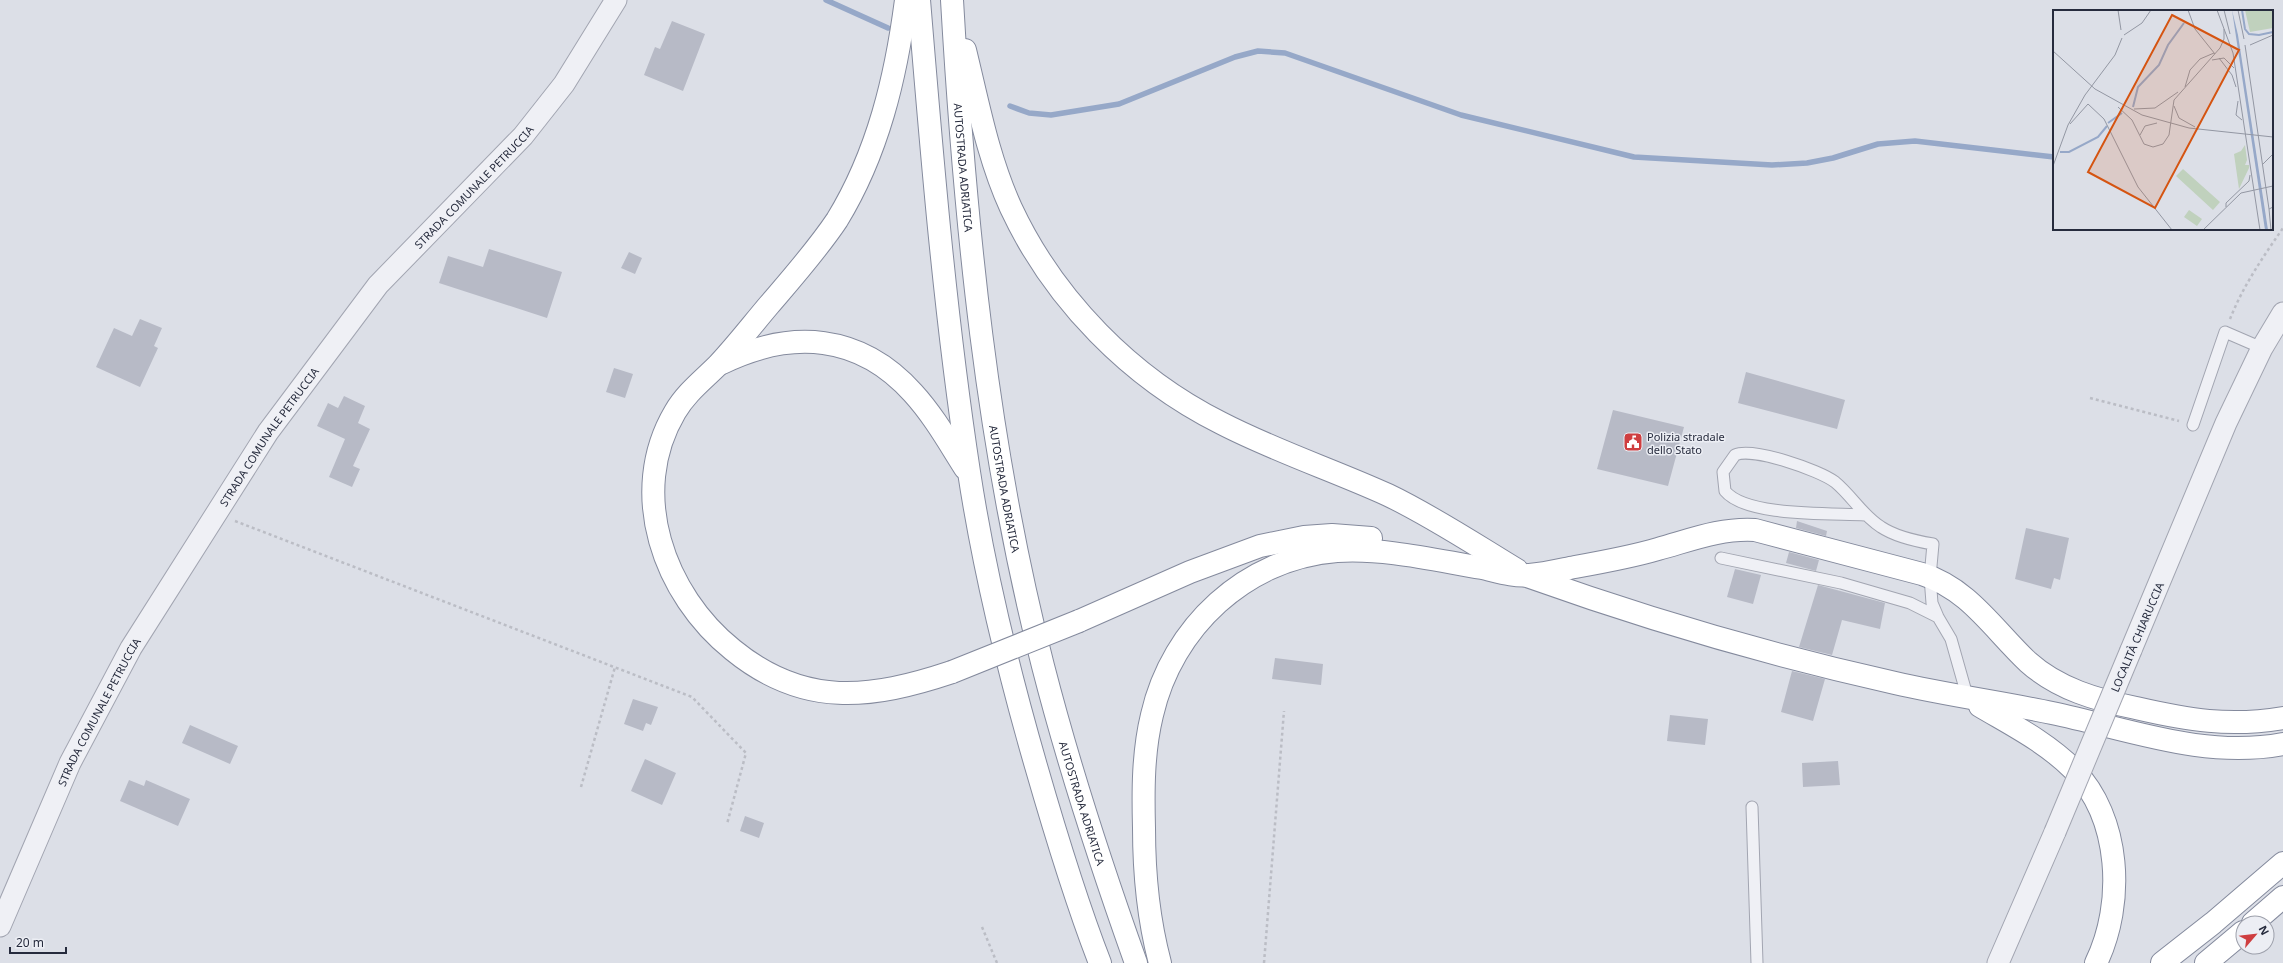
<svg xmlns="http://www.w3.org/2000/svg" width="2283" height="963" font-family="'Noto Sans',sans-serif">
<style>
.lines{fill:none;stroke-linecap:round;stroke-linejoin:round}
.stream{stroke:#96a8c8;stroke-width:5.5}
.building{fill:#b7bac6}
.lane-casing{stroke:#a2a5b1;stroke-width:13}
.street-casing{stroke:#a2a5b1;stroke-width:23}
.highway-casing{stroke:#848a9d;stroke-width:24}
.path{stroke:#bbbdc5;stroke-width:2.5;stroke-dasharray:3 3;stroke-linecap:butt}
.lane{stroke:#eff0f5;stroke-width:11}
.street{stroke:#eff0f5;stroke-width:21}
.highway{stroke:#fff;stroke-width:22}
.street-bridge-casing{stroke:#a2a5b1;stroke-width:23;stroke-linecap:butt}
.highway-bridge-casing{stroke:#848a9d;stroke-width:24;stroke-linecap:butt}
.street-bridge{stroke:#eff0f5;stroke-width:21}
.highway-bridge{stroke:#fff;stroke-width:22}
.labels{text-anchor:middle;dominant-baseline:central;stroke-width:3;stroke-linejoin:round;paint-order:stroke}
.street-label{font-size:11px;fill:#262b3d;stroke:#eceef4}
.poi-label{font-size:11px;fill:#262b3d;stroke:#eceef4;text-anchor:start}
.inset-river{fill:none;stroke:#96a8c8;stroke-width:2}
.inset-road{fill:none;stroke:#9397a3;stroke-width:1}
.view{fill:#d55411;fill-opacity:0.15;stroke:#d55411;stroke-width:2}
.inset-edge{fill:none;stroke:#262b3d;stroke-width:2}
</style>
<rect width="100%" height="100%" fill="#dcdfe7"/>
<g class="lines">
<path class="stream" d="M826,0l62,28
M1010,106l19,7 22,2 68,-11 116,-47 23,-6 27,2 176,62 173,42 138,8 35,-2 26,-5 45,-14 37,-3 139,16"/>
</g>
<path class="building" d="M672,21l33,13 -22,57 -39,-16 11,-28 5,2z
M489,249l73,23 -15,46 -108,-35 9,-27 35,11z
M629,252l13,6 -7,16 -14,-6z
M140,319l22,9 -8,18 4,2 -18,39 -44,-20 18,-39 18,8z
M614,368l19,6 -8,24 -19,-6z
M1746,372l99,28 -8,29 -99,-26z
M344,396l21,10 -7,17 12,6 -17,37 7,3 -8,18 -23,-10 16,-38 -28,-13 11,-23 10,5z
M1613,410l71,17 -16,59 -71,-17z
M1797,521l30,10 -1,5 -30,-8z
M2026,528l43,10 -9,42 -6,-2 -3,11 -36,-10z
M1789,552l30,8 -3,11 -30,-8z
M1735,569l26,6 -8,29 -26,-7z
M1818,585l67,18 -5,26 -38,-9 -10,35 -33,-8z
M1275,658l48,6 -2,21 -49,-6z
M1792,671l33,8 -12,42 -32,-9z
M633,699l25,8 -7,18 -5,-2 -3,8 -19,-7z
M1670,715l38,4 -3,26 -38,-4z
M190,725l48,21 -8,18 -48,-21z
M645,759l31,14 -14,32 -31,-14z
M1838,761l2,24 -37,2 -1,-24z
M129,780l15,6 2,-6 44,19 -12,27 -58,-25z
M745,816l19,7 -5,15 -19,-7z"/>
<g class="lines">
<g class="lane-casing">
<path id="lane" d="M2193,425l32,-93 37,16
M1865,515c-33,-2 -119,2 -140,-24l-2,-19 12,-17c18,-8 84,15 100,27 17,14 27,33 46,45 15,10 34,14 52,17l-3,33 2,26 6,14 13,22 17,60
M1721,558l120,25 69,20 28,14
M1752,807l5,156"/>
</g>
<g class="street-casing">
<g id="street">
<path d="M2131,650l95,-227 36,-75 21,-35"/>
<path id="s1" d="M0,926l70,-163 61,-115 137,-216 110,-147 145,-149 41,-52 52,-84"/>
<path d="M1998,963l57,-131"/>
</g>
</g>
<g class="highway-casing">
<g id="highway">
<path d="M906,0c-10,77 -28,153 -69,220 -20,30 -44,57 -68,85 -17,20 -33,41 -51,60 -15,15 -32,28 -43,47 -48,81 -11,183 58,238 71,58 138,49 219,22"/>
<path d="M919,0c13,158 26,315 50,472 15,99 39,197 67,294 19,66 39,133 64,197"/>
<path id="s2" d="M952,0c13,224 35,448 91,666 26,101 58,199 93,297"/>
<path d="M965,50c13,53 23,108 46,158 43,92 120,170 210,215 54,28 112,47 167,72 44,21 86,49 129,75"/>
<path d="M722,363c70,-34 138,-29 191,30 21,23 36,50 52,75"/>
<path d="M1527,576c120,43 243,79 368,107 52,12 105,19 157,30 77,16 152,46 231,31"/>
<path d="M1079,621l111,-49 70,-26 44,-9 28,-2 39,3"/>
<path d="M1980,706c32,19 66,36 93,63 48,49 52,134 23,194"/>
<path d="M2253,923l30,-26"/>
<path d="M1160,963c-12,-45 -16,-89 -16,-135 -1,-38 -1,-76 8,-113 20,-88 94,-157 185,-164 49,-3 97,9 145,17 14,3 32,9 47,7 15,-1 31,-5 46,-8 28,-5 56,-10 83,-18 33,-9 62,-21 97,-19l167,44c47,15 71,55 106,88 30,27 69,38 108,46 52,12 93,19 147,10"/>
<path d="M2162,963l51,-40 70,-60"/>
<path d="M2206,963l37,-31"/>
</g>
</g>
<path class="path" d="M2230,319c13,-33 33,-62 53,-91
M2090,398l89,23
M235,521l457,176 54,56 -19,71
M581,787l34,-120
M982,927l15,36
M1264,963l20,-252"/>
<use href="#lane" class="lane"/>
<use href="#street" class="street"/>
<use href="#highway" class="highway"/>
<g class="street-bridge-casing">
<path id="street-bridge" d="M2055,832l76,-182"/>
</g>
<g class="highway-bridge-casing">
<path id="highway-bridge" d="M952,672l127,-51"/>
</g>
<use href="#street-bridge" class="street-bridge"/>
<use href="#highway-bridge" class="highway-bridge"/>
</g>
<defs>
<g id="civic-square" transform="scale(1)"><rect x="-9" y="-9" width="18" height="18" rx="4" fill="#cf3e40" stroke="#eceef4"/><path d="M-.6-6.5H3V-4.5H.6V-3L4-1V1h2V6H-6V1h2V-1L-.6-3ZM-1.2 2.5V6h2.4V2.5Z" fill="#fff"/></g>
</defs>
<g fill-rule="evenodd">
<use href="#civic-square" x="1633" y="442"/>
</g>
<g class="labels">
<g class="street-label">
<text stroke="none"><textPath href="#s2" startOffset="168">AUTOSTRADA ADRIATICA</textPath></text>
<text stroke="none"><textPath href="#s1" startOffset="884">STRADA COMUNALE PETRUCCIA</textPath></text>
<text stroke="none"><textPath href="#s1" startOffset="560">STRADA COMUNALE PETRUCCIA</textPath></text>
<text stroke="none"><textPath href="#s2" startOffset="492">AUTOSTRADA ADRIATICA</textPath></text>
<text transform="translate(2137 637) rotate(-67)">LOCALITÀ CHIARUCCIA</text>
<text stroke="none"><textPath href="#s1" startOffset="236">STRADA COMUNALE PETRUCCIA</textPath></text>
<text stroke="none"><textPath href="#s2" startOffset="816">AUTOSTRADA ADRIATICA</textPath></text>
</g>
<g class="poi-label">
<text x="1647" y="436">Polizia stradale<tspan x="1647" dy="13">dello Stato</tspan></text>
</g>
</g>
<g transform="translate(2053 10)">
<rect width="220" height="220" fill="#dcdfe7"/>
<path d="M192,0h28v18l-23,4zM192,135l2,15 -2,5h4v3l-10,21 -5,-35 7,-3zM130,159l37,33 -7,8 -37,-34zM136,200l13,9 -5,7 -13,-9z" fill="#c0d1bd"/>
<path d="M179,0l6,25 30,195h-3z" fill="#96a8c8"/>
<path class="inset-river" d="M189,0l3,19 4,5 10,1 14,-3M80,97l5,-20 21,-22 9,-20 16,-22M55,113l14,-10M7,142h9l29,-15 9,-11"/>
<path class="inset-road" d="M65,0l3,20M135,0l7,19 20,25M164,0l16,43 27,177M171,0l6,24M185,0l6,29M71,25l18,-12 9,-13M192,35l24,164M197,35l23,-10M0,41l42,38 47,26 47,13 84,9M166,48l13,17 4,12M159,50l12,-2 10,10M132,77l5,-17 10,-11 14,-6M185,91l-2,14 6,5M121,96l5,12 16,9M65,97l14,13 12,24 9,3 10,-3 6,-9 5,-35 46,-52 4,-9v-10M81,99l21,-1 23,-16M17,114l18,-20 16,15 34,68 34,43M87,125l5,-9 12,-3M209,155l11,-11M0,156l15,-41 17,-30 30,-40 7,-17M173,197v-4l23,-22 1,-6M150,220l38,-37 32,-7M218,220l-2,-21 4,-2"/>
<path class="view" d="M119,5l67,35 -84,158 -67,-36z"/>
<rect width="220" height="220" class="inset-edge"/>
</g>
<g transform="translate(2255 935) rotate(62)"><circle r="19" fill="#eceef4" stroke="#9da0ab"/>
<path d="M0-3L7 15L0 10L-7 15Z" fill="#cf3e40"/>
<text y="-6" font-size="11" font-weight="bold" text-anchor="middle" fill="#262b3d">N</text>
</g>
<path d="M10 947v6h56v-6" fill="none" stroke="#262b3d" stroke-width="2"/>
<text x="16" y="947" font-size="12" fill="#262b3d" stroke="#eceef4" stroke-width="3" paint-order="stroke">20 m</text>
</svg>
